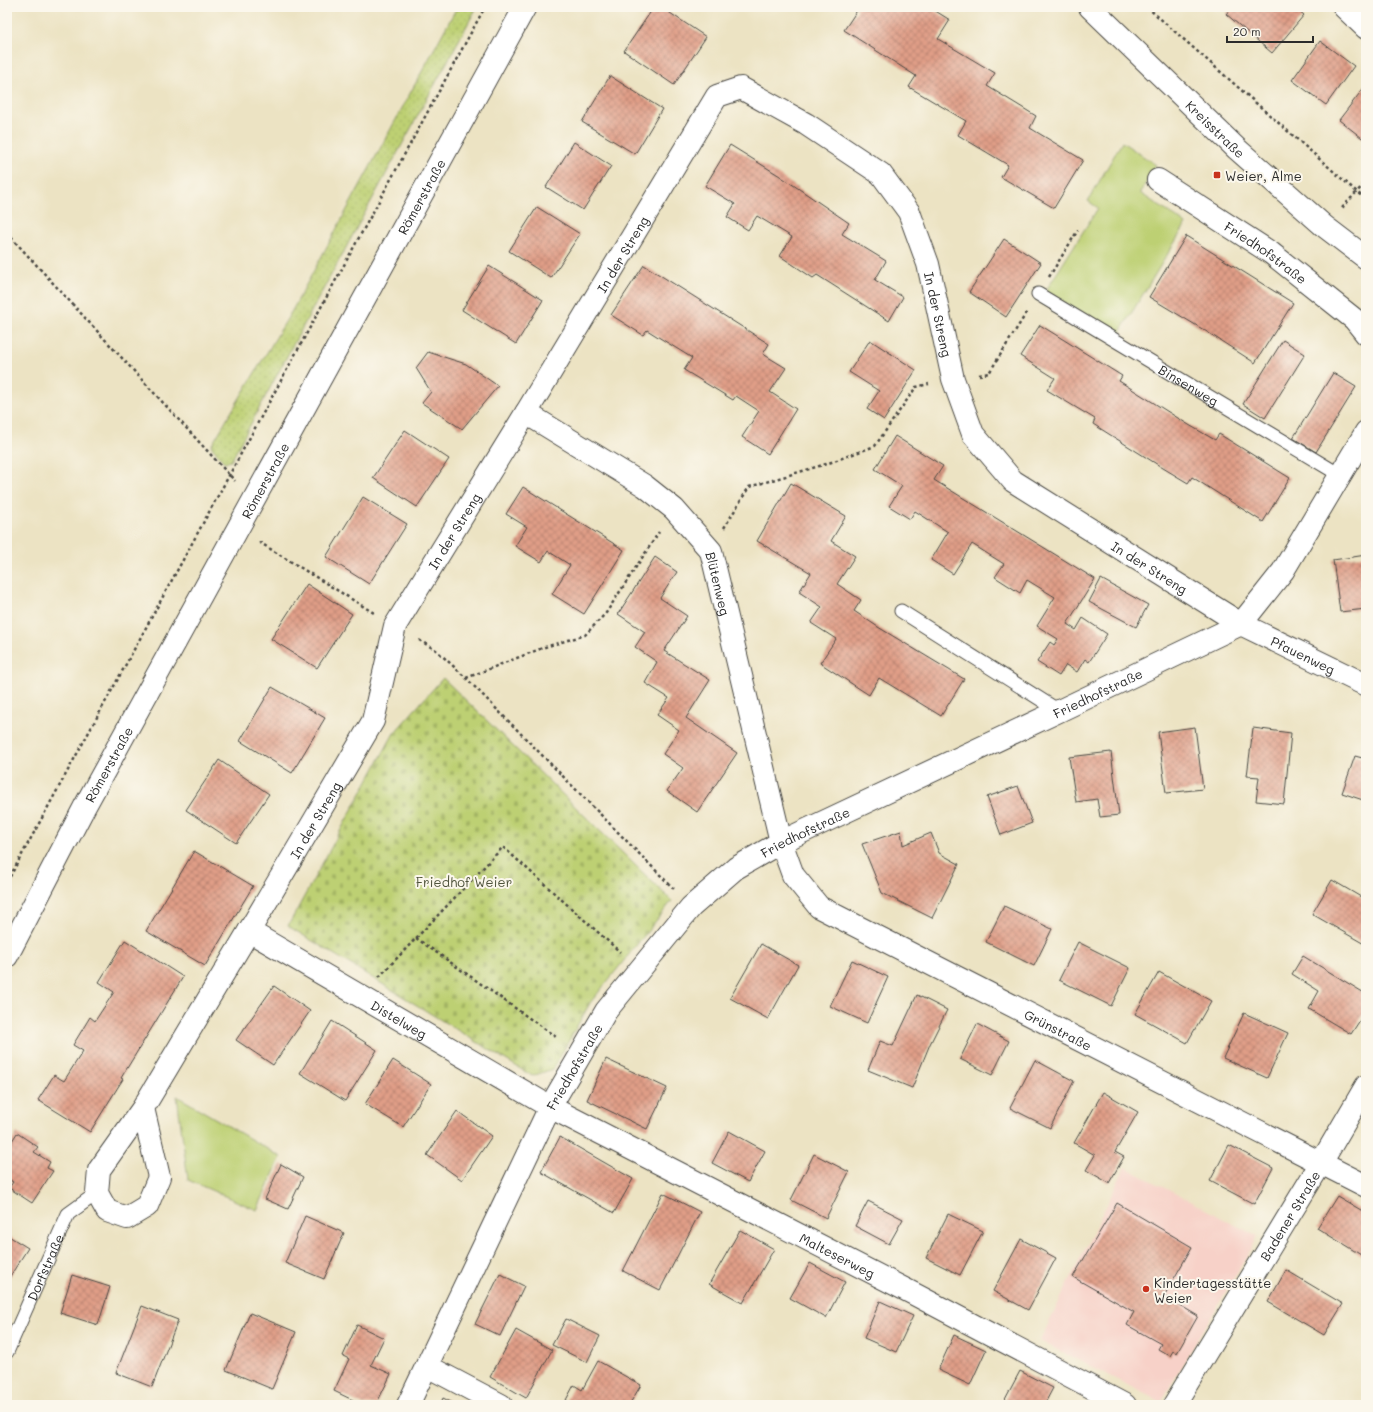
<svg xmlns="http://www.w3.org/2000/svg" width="1373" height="1412" font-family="Mali,sans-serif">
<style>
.built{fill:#f7d1c8}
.grass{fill:url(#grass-dots);stroke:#747e4f}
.cemetery{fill:url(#cemetery-stones);stroke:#747e4f}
.green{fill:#bdd073;stroke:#747e4f}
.building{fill:url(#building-cross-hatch)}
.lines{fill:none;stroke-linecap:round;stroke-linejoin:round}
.lane-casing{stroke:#484742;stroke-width:15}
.street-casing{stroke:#484742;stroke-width:24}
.secondary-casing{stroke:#484742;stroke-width:24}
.path{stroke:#484742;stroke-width:2.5;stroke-dasharray:3 3;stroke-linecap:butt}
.lane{stroke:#fff;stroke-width:13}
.street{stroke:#fff;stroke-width:22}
.secondary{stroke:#fff;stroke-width:22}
.poi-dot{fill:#c8321e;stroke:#fbf7ec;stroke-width:1.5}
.labels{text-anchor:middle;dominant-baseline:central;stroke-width:4;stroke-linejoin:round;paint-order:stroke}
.street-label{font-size:13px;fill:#2b2b2b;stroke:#fbf7ec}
.poi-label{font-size:13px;fill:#2b2b2b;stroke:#fbf7ec;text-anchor:start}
.park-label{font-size:13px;fill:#50543d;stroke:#fbf7ec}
</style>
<defs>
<pattern id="grass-dots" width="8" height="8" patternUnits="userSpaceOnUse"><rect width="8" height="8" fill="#bdd073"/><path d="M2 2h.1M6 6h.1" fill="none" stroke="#a3b364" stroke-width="1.8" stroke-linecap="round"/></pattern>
<pattern id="cemetery-stones" width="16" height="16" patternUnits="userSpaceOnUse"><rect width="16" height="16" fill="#bdd073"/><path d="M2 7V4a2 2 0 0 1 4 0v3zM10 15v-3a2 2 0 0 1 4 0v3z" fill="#a3b364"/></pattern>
<pattern id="building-cross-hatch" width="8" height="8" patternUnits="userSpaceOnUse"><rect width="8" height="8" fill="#e09e87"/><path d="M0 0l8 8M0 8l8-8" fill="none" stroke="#b6816f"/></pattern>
</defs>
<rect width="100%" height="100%" fill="#fbf7ec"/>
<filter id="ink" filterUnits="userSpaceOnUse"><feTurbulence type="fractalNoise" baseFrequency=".025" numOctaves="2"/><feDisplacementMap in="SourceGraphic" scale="8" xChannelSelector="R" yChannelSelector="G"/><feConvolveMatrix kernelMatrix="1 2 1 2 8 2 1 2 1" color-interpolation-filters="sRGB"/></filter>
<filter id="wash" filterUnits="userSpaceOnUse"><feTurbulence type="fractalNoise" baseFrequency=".012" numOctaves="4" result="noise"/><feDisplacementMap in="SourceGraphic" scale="16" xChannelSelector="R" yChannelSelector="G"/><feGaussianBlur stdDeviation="0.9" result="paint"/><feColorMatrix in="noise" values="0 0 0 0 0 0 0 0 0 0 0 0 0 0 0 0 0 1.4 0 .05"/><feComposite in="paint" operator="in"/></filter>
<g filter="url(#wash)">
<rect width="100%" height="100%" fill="#ece3c3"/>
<path class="built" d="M1125,1167l133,70 -97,165 -121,-61z"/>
<path class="grass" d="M457,7h20l-177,325 -69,129 -7,1 -13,-16 82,-137z"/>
<path class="cemetery" d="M443,678l229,223 -82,102 -37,66 -21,7 -244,-150 106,-193z"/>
<path class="green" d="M1122,142l34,23 -16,28 46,31 -68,111 -73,-43 53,-84 -10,-7z
M177,1096l104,61 -24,53 -69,-30z"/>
<g id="blocks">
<path class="building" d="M654,7h7l45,30 -32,48 -50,-34z
M855,7h74l21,13 -12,19 57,34 -8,13 49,30 -6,12 53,32 -29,48 -53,-31 7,-12 -50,-30 8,-14 -57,-34 7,-11 -72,-46 14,-21z
M1232,7h62l10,8 -32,38 -46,-39z
M1320,41l34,25 -28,39 -34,-25z
M610,76l52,33 -27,45 -53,-32z
M1366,85v56l-27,-21z
M574,142l37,24 -28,44 -37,-23z
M730,145l50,31 69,47 -7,11 44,27 -11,19 28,17 -14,24 -72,-46 -4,3 -33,-22 12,-19 -35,-21 -9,14 -21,-13 8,-13 -30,-18z
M537,207l43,27 -29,44 -42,-27z
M1186,236l107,67 -38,60 -51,-33 -55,-33z
M1004,239l37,24 -35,54 -37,-25z
M644,265l125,79 -6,10 23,14 -16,24 26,17 -28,45 -26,-17 17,-26 -23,-15 -3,4 -49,-30 8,-12 -45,-28 -4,5 -32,-20z
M489,266l54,34 -27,44 -54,-34z
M1040,325l82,51 -3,5 70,44 26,15 4,-6 71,44 -27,44 -71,-45 -4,6 -25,-15 -70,-44 2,-5 -48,-29 8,-12 -35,-22z
M870,340l46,30 -32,50 -17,-11 12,-18 -30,-19z
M1283,340l22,14 -40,64 -22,-14z
M428,352l38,12 32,22 -36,43 -40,-26 9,-11 -15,-24z
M1333,373l23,14 -40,65 -23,-14z
M405,430l44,29 -32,48 -44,-29z
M895,436l48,30 -9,14 161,99 -28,45 9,6 7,-12 24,16 -18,28 -4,-3 -8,13 -11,-7 -7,11 -22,-14 13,-20 4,3 4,-6 -21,-13 18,-29 -28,-17 -7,13 -25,-16 9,-13 -32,-20 -19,30 -22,-14 17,-28 -33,-21 -5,8 -21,-13 13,-20 -27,-17z
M791,483l55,33 -15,25 24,15 -18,28 24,16 -7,11 24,16 86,52 -23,37 -62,-38 -10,17 -49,-32 16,-24 -25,-16 11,-16 -23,-15 12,-19 -54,-32z
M523,487l101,63 -40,64 -32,-20 18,-29 -22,-14 -7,11 -26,-16 12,-19 -21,-13z
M363,497l44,27 -38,60 -43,-27z
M1366,555v54l-26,3 -7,-52z
M655,557l22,15 -17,26 27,18 -23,35 46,29 -24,38 51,35 -40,59 -30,-21 16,-23 -20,-14 16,-24 -22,-15 12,-17 -24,-15 12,-21 -22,-15 10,-15 -27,-18z
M1101,579l47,26 -12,22 -47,-25z
M307,584l45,30 -35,54 -46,-29z
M272,687l53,31 -33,55 -52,-32z
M1195,727l8,62 -37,4 -8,-61z
M1253,728l38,5 -7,71 -28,-3 3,-24 -12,-1z
M1111,752l8,63 -19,2 -3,-18 -21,3 -7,-45z
M1355,756l11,3v42l-24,-8z
M219,760l50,34 -33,49 -50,-33z
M1018,786l14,37 -31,12 -14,-38z
M901,831l2,14 28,-12 8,20 20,11 -27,54 -50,-25 -20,-49z
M194,851l59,35 -48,80 -59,-35z
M1332,880l34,20v45l-54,-31z
M1004,906l48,23 -18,37 -48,-24z
M125,940l58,37 -62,101 2,1 -33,53 -52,-32 16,-25 10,6 19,-30 -10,-6 17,-28 5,4 19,-29 -15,-10z
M1078,942l52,26 -19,38 -52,-26z
M761,944l37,21 -30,54 -38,-21z
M1303,956l63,38v17l-15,23 -42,-25 10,-18 -27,-17z
M852,960l36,17 -21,46 -37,-17z
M1159,972l52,29 -24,42 -52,-29z
M274,986l36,25 -37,54 -37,-25z
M917,995l30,15 -17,34 -18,44 -44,-18 12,-29 13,5z
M1244,1013l44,20 -21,45 -44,-20z
M332,1021l45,29 -32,51 -45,-28z
M977,1024l32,17 -17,34 -32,-16z
M606,1059l61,29 -20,41 -60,-29z
M393,1060l38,24 -28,43 -38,-23z
M1035,1060l39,21 -24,47 -40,-20z
M1103,1092l35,20 -23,40 9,5 -15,26 -23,-13 9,-15 -21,-12z
M457,1111l35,25 -30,44 -35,-25z
M729,1131l36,20 -17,31 -36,-19z
M17,1133l21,14 -4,5 16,10 -3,6 6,3 -21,32 -23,-15 4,-6 -6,-4v-29z
M560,1137l73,42 -19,34 -73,-41z
M1229,1145l44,23 -19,36 -44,-23z
M814,1154l35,18 -23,46 -35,-18z
M281,1164l22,13 -15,32 -23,-10z
M663,1193l37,19 -40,78 -37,-19z
M1337,1196l29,17v45l-49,-30z
M868,1201l35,18 -14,25 -34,-18z
M1117,1203l75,44 -28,49 34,20 -21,37 -4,-2 -3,5 -12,-7 3,-5 -34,-19 7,-13 -61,-35z
M948,1214l35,17 -23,44 -34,-17z
M305,1216l39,17 -20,46 -39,-16z
M740,1230l34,19 -31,54 -34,-19z
M7,1235l21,13 -21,33z
M1021,1239l35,19 -28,52 -35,-19z
M810,1263l35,19 -19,36 -36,-20z
M1286,1270l57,34 -19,31 -56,-33z
M500,1274l24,12 -24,50 -25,-12z
M72,1275l38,12 -12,38 -38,-12z
M880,1301l33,15 -17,36 -32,-14z
M142,1306l36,14 -26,67 -36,-14z
M250,1313l46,19 -24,57 -46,-19z
M566,1319l34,17 -13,26 -35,-17z
M357,1325l27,13 -13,27 20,9 -15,31h-13l-29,-14 15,-32 -6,-3z
M516,1330l36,20 -26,48 -36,-21z
M954,1335l32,15 -16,35 -32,-15z
M598,1361l43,24 -12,20h-55l-8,-5 8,-15 8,5z
M1020,1371l33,17 -9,17h-42z
M443,1398l14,7h-17z"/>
</g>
</g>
<g filter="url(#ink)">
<use href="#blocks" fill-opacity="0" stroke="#484742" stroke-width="1"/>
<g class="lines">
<g class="lane-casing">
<g id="lane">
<path id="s1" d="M1038,294l302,181"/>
<path d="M901,611l158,100"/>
<path id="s2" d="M7,1352l61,-138 29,-21"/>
</g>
</g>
<g class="street-casing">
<g id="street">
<path d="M1344,7l22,21"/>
<path id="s3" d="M1158,180l113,73 83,66 12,15"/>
<path id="s4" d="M526,413l119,73 29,23 37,42 70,291 12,33 26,32 547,279"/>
<path id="s5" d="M249,931l301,176 366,188 209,110"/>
<path id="s6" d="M143,1108l16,69 -12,29 -20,12 -20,-7 -10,-18 2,-23 44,-62 106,-177 124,-210 22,-95 131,-213 191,-317 24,-8 65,36 75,50 28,38 19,52 25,115 20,55 40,47 228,143 125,61"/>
<path d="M427,1366l74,39"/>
<path id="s7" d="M408,1405l142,-298 56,-96 85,-104 45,-39 45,-26 278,-131 182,-87 42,-53 83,-139"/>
<path id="s8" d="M1174,1405l147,-242 45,-77"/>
</g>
</g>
<g class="secondary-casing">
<g id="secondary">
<path id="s9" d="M1090,7l147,142 87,77 42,32"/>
<path id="s10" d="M7,956l78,-150 440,-799"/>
</g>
</g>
<path class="path" d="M1147,7l219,193
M1342,208l24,-26
M7,233l228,248
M1049,277l29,-47
M979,375l10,-2 38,-61
M724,528l25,-41 77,-23 49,-18 41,-59 13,-3
M259,542l115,71
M419,640l17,10 30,28 208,211
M466,678l79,-31 40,-12 21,-22 53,-81
M7,882l478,-875
M416,938l140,99
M379,977l124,-130 117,105"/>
<use href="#lane" class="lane"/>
<use href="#street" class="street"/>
<use href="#secondary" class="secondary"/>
</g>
</g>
<g class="poi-dot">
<rect x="1213" y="171" width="8" height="8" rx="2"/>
<circle cx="1146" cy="1289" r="4"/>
</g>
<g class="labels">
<g class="street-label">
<text stroke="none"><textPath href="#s9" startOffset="175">Kreisstraße</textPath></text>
<text stroke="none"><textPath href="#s10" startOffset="865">Römerstraße</textPath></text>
<text stroke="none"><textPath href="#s3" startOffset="130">Friedhofstraße</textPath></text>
<text stroke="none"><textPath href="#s6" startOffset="1250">In der Streng</textPath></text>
<text stroke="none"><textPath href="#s6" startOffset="1778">In der Streng</textPath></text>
<text stroke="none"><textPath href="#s1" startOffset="176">Binsenweg</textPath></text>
<text stroke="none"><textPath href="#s10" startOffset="541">Römerstraße</textPath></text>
<text stroke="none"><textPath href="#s6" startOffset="926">In der Streng</textPath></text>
<text stroke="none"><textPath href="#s6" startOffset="2126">In der Streng</textPath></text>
<text stroke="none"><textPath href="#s4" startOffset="266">Blütenweg</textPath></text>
<text stroke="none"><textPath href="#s6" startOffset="2303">Pfauenweg</textPath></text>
<text stroke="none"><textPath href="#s7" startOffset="1037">Friedhofstraße</textPath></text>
<text stroke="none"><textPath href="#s10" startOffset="217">Römerstraße</textPath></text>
<text stroke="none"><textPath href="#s6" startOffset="602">In der Streng</textPath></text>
<text stroke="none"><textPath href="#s7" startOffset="713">Friedhofstraße</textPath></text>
<text stroke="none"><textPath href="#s5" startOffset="174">Distelweg</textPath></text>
<text stroke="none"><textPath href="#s4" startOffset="877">Grünstraße</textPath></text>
<text stroke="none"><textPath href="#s7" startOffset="377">Friedhofstraße</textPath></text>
<text stroke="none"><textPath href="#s8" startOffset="222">Badener Straße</textPath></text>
<text stroke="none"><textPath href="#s5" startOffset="672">Malteserweg</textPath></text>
<text stroke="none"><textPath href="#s2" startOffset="93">Dorfstraße</textPath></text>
</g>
<g class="poi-label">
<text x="1225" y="175">Weier, Alme</text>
<text x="1154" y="1282">Kindertagesstätte<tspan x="1154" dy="15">Weier</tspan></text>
</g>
<g class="park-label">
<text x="464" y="881">Friedhof Weier</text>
</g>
</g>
<rect width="1373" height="1412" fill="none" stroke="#fbf7ec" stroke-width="24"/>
<path d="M1227 36v6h86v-6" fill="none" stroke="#2b2b2b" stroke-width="2"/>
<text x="1233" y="36" font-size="12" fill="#2b2b2b" stroke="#fbf7ec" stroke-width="3" paint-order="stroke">20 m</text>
</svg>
